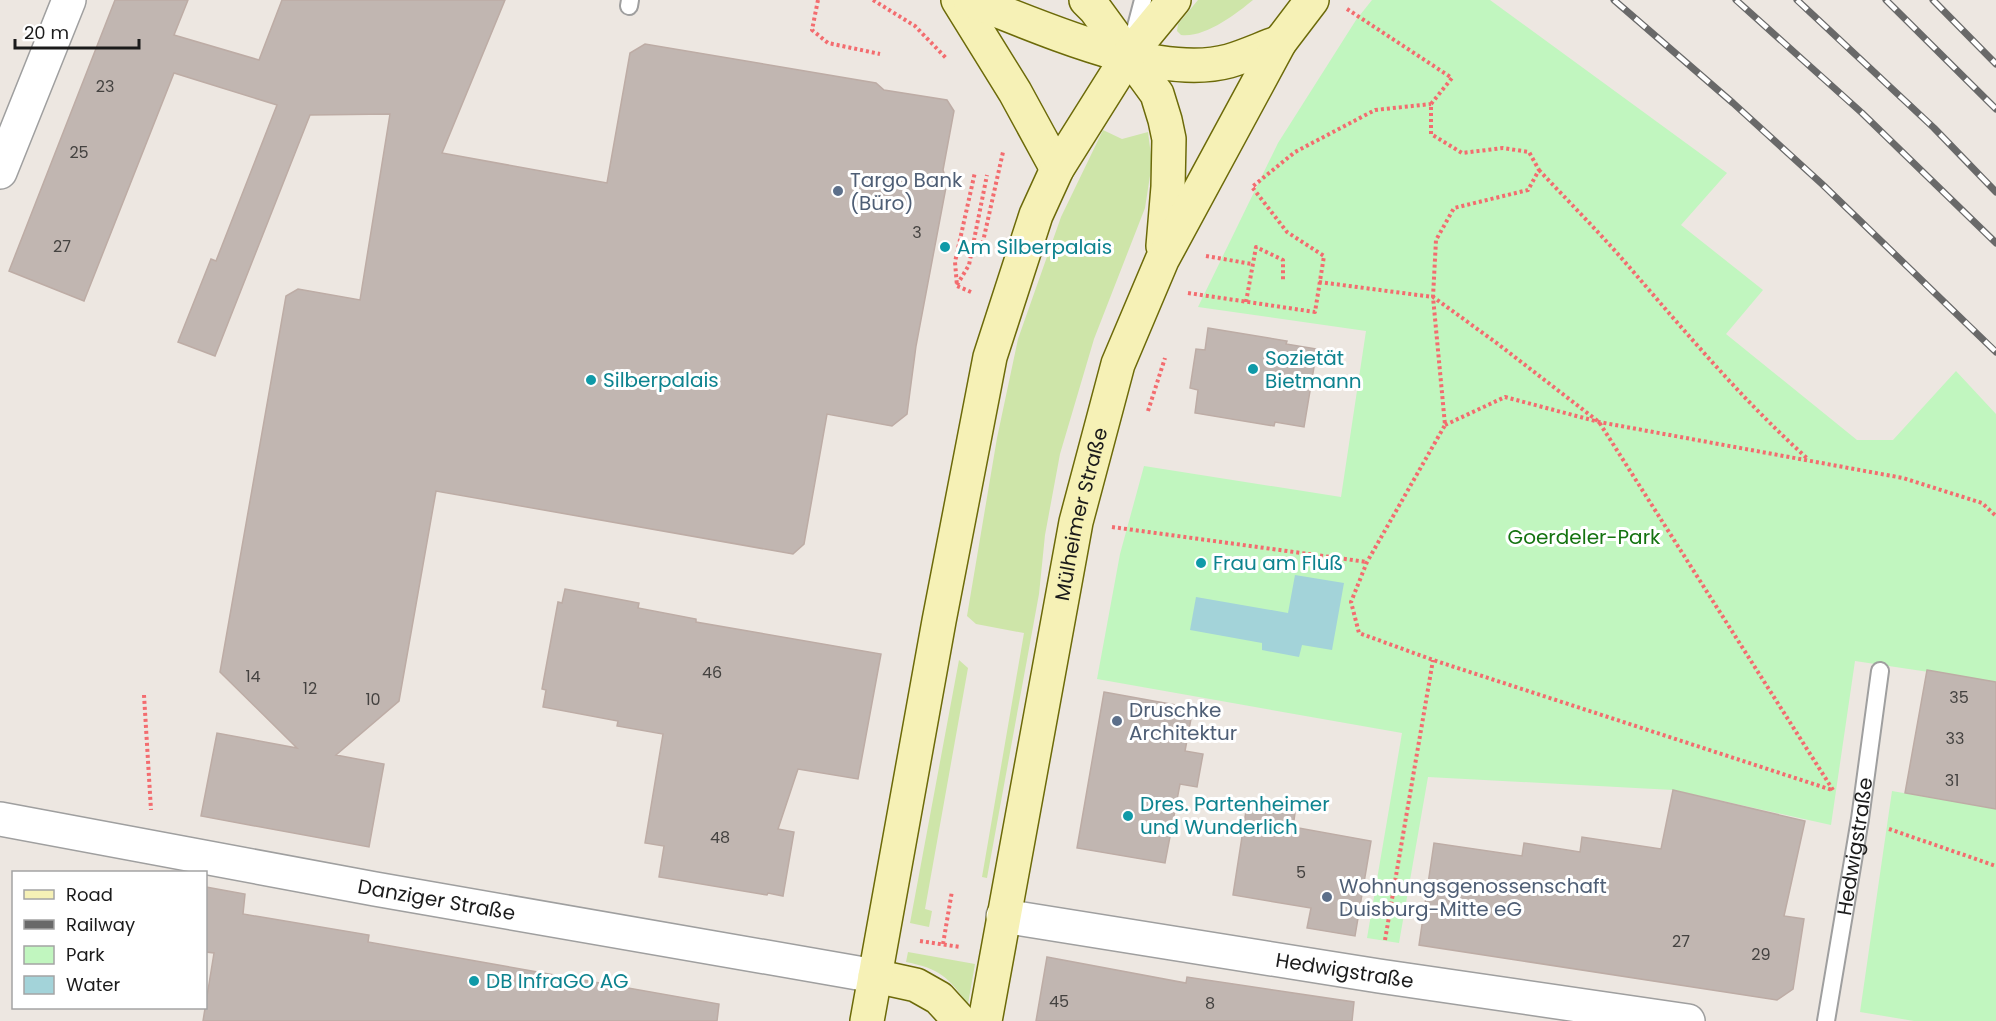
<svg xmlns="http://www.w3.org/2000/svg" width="1996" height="1021" font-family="Poppins,sans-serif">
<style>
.grass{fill:#cee5a9}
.park{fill:#c1f6bf}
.water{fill:#a3d3d9}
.building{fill:#c1b6b1;stroke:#bdaca5;stroke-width:1.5}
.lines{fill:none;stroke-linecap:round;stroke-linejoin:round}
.lane-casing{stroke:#9f9f9f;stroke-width:20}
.street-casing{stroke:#9f9f9f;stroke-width:36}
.secondary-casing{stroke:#6c6a09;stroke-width:36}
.path{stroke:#f36c6f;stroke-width:4;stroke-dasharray:3 3;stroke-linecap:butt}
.lane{stroke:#fff;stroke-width:16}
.street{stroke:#fff;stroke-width:33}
.secondary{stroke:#f6f1b6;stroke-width:33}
.rail-casing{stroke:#696969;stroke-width:7}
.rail{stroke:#fff;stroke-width:4.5;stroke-dasharray:14;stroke-linecap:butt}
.service-dot{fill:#5c6f8a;stroke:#fff;stroke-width:2}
.culture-dot{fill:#0f9aa8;stroke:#fff;stroke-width:2}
.labels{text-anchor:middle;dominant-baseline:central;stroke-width:6;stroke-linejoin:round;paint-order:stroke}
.number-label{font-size:16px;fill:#444240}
.service-label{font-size:20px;fill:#4e5e75;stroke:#fff;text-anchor:start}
.culture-label{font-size:20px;fill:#0d838f;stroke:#fff;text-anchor:start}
.street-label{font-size:20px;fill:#1b1b1b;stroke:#fff}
.park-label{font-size:20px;fill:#147310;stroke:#fff}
</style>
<rect width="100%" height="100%" fill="#ede7e1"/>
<path class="grass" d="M1198,0h55c-17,14 -48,38 -72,35l-4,-4 1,-7z
M1103,130l19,9 26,-7 4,31 -7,45 -51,131 -34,115 -15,81 -6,59 -52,284 -5,-1 42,-244 -48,-9 -9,-8 30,-178 21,-99 43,-122z
M959,660l9,8 -43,241 7,2 -3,16 -19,-4z
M908,952l67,12 -7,40c-21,-28 -28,-35 -62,-42z"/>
<path class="park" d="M1372,0h118l237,173 -46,52 82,65 -37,44 131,106h36l63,-69 40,43v268l-141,-21 -24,164 -158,-35 -245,-13 -29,166 -32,-5 35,-205 -305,-54 23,-125 24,-88 197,31 25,-166 -168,-24 80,-164 78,-123z
M1892,791l104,18v212h-82l-54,-9z"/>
<path class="water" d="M1295,575l49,8 -12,67 -30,-5 -3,12 -37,-7v-7l-72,-13 6,-33 92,16z"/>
<path class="building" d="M115,0h73l-14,35 85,25 23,-60h223l-63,153 165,30 23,-130 15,-9 231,39 8,7 63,10 7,11 -11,59 4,12 -31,164 -9,68 -15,12 -65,-12 -23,130 -11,10 -357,-63 -37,210 -63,54 48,9 -15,83 -168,-31 16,-83 80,15 -77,-76 66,-376 12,-7 62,11 30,-186 -80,1 -95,241 -37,-14 33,-83 5,2 61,-156 -103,-32 -90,228 -75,-30z
M1208,328l79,13 -1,3 31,5 -13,78 -29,-5 -1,4 -79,-13 3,-23 -8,-2 6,-39 9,1z
M565,589l74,14 -1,5 58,11v3l185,32 -23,125 -60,-10 -20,60 16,3 -11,64 -15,-3 -1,2 -108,-18 5,-31 -19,-3 18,-109 -46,-8 1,-5 -75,-14 3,-17 -4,-1 16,-87 4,1z
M1927,670l69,12v127l-91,-16z
M1104,692l89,16 -8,43 18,3 -6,33 -17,-3 -15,79 -88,-15z
M1673,790l132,31 -21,95 20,3 -11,70 -16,11 -358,-55 15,-102 88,13 2,-13 56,9 2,-15 79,12z
M1248,798l48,8 -3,21 78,14 -16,95 -48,-8 4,-20 -78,-13z
M206,887l39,7 -2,20 126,21 -1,7 351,62 -2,17h-514l11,-68 -8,-1z
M1047,957l139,26 1,-6 167,25 -2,19h-316z"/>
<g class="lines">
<g class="lane-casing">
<g id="lane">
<path d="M629,6l1,-6"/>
<path d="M1133,38l10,-38"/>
<path id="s1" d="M1826,1021l34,-202 20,-148"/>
</g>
</g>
<g class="street-casing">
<g id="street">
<path d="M0,172l69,-172"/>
<path id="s2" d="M0,819l375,70 500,87"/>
<path id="s3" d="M1003,916l376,60 309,45"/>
</g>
</g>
<g class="secondary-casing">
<g id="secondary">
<path d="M958,0l57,92 42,77"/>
<path d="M970,0c69,26 186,81 259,61 17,-5 34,-13 51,-19"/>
<path d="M1086,0l9,9 62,85 8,26 4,19 -1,48 -5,59"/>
<path d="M875,976l41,9 23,13 21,23"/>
<path d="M867,1021l72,-400 51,-264 46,-142 21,-46 71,-113 46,-56"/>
<path id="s4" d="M985,1021l91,-499 42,-158 44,-104 118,-218 32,-42"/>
</g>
</g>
<path class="path" d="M818,0l-6,30 16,13 52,11
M873,0l42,26 31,32
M1347,9l105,69 -21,26v30l31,19 41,-5 26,4 10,18 -11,20 -74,18 -18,32 -3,57 12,128 -78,137 -16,40 8,31 74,27 399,130
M1539,170c28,30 58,60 85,91 59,68 117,138 184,198
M980,255l23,-103
M1206,256l46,8
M1319,282l114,15 61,44 105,81 234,368
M957,285l12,-20 18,-90
M971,292l-14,-6 -2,-24 20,-90
M1188,293l127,19 9,-56 -37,-24 -35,-45 43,-35 80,-42 56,-6
M1246,302l10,-55 27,13v21
M1148,411l17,-53
M1445,425l60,-28 94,25 304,56 79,25 14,13
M1112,527l255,35
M144,695l7,115
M1889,829l107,37
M1385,940l48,-280
M920,941l40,6
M943,944l9,-53"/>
<use href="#lane" class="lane"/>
<use href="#street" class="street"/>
<use href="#secondary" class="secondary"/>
<g class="rail-casing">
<path id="rail" d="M1614,0l119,103 89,81 174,168
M1736,0l126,113 134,130
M1797,0l137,128 62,64
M1886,0l110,109
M1933,0l63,64"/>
</g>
<use href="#rail" class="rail"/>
</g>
<g class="service-dot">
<circle cx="838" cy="191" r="6"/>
<circle cx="1117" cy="721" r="6"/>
<circle cx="1327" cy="897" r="6"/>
</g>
<g class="culture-dot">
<circle cx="945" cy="247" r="6"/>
<circle cx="1253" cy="369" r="6"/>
<circle cx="591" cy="380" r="6"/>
<circle cx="1201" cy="563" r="6"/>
<circle cx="1128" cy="816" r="6"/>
<circle cx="474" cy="981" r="6"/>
</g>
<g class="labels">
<g class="number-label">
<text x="105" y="86">23</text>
<text x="79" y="152">25</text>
<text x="917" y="232">3</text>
<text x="62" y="246">27</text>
<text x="712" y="672">46</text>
<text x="253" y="676">14</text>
<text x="310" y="688">12</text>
<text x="1959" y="697">35</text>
<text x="373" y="699">10</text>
<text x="1955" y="738">33</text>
<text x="1952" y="780">31</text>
<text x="720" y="837">48</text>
<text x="1301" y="872">5</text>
<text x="1681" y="941">27</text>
<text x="1761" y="954">29</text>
<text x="1059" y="1001">45</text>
<text x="1210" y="1003">8</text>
</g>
<g class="service-label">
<text x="850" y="180">Targo Bank<tspan x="850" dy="23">(Büro)</tspan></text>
<text x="1129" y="710">Druschke<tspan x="1129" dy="23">Architektur</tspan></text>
<text x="1339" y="886">Wohnungsgenossenschaft<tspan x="1339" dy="23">Duisburg-Mitte eG</tspan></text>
</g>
<g class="culture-label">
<text x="957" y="247">Am Silberpalais</text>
<text x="1265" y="358">Sozietät<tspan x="1265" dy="23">Bietmann</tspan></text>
<text x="603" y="380">Silberpalais</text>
<text x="1213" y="563">Frau am Fluß</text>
<text x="1140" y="804">Dres. Partenheimer<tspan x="1140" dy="23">und Wunderlich</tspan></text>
<text x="486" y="981">DB InfraGO AG</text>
</g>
<g class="street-label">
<text stroke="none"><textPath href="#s4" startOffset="516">Mülheimer Straße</textPath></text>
<text stroke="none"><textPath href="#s1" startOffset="177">Hedwigstraße</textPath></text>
<text stroke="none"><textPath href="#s2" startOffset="444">Danziger Straße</textPath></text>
<text stroke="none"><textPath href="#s3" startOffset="346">Hedwigstraße</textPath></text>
</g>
<g class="park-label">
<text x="1584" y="537">Goerdeler-Park</text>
</g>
</g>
<rect x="12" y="871" width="195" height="138" fill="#ffffff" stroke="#a4a4a4" stroke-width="1.5"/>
<rect x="24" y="890" width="30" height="9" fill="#f6f1b6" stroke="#a4a4a4" stroke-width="1.5"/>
<text x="66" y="901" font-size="18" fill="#1b1b1b">Road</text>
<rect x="24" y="920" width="30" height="9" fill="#696969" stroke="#a4a4a4" stroke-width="1.5"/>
<text x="66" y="931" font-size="18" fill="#1b1b1b">Railway</text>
<rect x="24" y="946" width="30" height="18" fill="#c1f6bf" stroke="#a4a4a4" stroke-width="1.5"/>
<text x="66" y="961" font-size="18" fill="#1b1b1b">Park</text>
<rect x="24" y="976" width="30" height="18" fill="#a3d3d9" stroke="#a4a4a4" stroke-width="1.5"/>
<text x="66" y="991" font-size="18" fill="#1b1b1b">Water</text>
<path d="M15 39v9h124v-9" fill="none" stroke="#1b1b1b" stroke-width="3"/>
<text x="24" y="39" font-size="18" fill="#1b1b1b" stroke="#ffffff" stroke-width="4.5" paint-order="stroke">20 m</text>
</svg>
